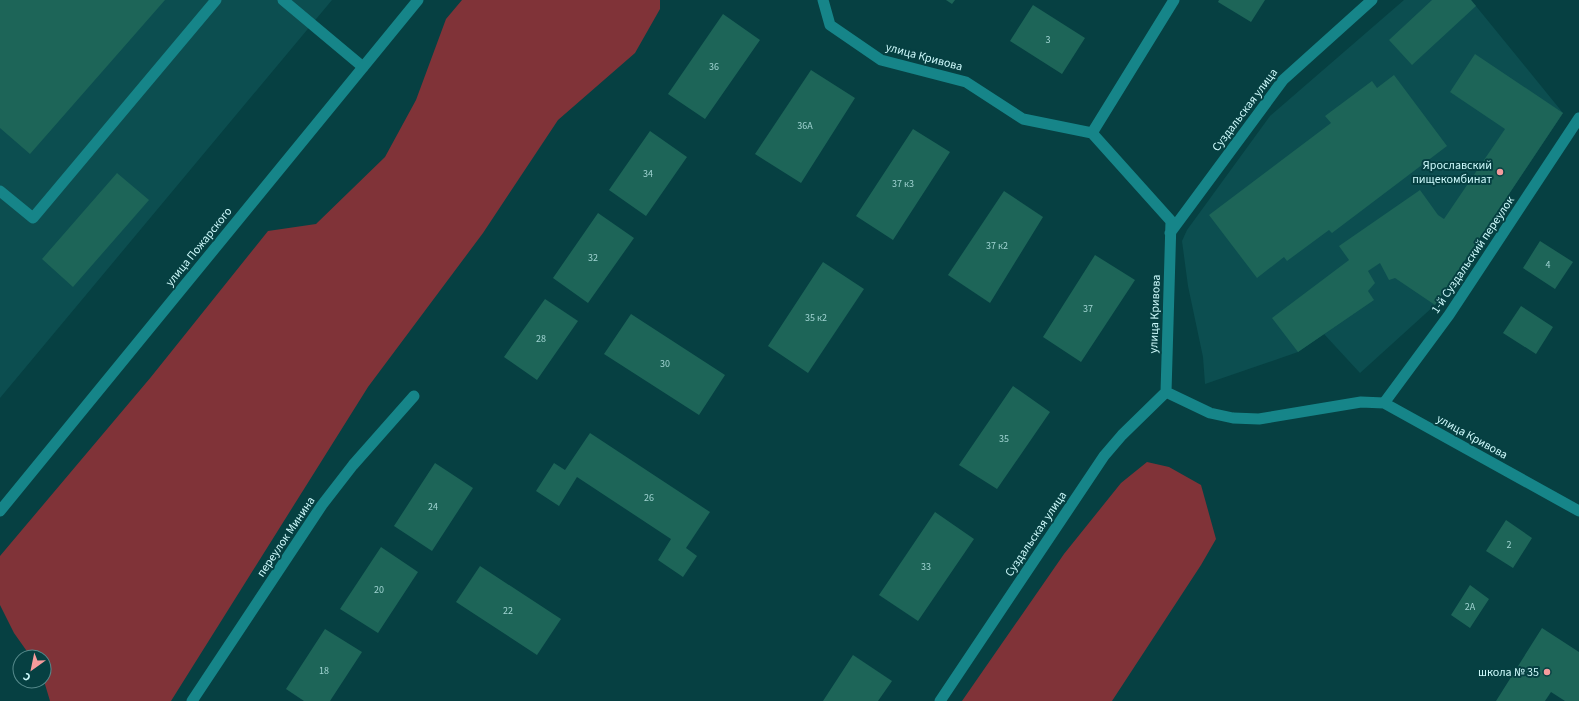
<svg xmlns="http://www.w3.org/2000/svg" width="1579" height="701" font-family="'Source Sans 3',sans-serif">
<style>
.built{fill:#0c4e50}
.green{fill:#803338}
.building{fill:#1d6558}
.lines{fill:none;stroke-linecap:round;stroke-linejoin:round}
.minor{stroke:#168589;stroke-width:11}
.tertiary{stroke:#168589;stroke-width:11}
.poi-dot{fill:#f59b9c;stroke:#064042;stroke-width:1.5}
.labels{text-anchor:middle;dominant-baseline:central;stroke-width:4;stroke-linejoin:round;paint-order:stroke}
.number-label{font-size:10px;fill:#a1d4d2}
.street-label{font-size:12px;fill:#cdf9fb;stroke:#064042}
.poi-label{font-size:12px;fill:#cdf9fb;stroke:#064042;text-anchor:end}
</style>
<rect width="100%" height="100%" fill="#064042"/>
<path class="built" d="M0,0h332l-332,398z
M1404,0h67l92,113 -128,192 -75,68 -36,-39 -26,18 -93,32 -2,-27 -15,-71 -6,-45 5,-11 83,-114z"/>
<path class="green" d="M462,0h198v9l-25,44 -77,67 -75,113 -115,154 -197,314h-121l-6,-20v-24h-13l-17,-24 -14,-28v-49l151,-179 117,-146 48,-7 69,-67 31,-57 30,-81z
M1147,462l22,5 32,18 15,54 -15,26 -89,136h-150l102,-147 57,-71z"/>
<path class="building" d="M0,0h165l-135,154 -30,-26z
M946,0h9l-3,4z
M1219,0h46l-14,22 -33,-20z
M1432,0h39l5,6 -64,59 -23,-25z
M1033,5l52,33 -23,36 -52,-33z
M723,14l37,26 -55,79 -37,-25z
M1475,54l88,59 -128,192 -40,-27 -6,2 -9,-17 -12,8 7,12 -7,8 6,9 -76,52 -26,-34 77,-58 -10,-14 81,-56 18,25 6,4 61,-90 -55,-37z
M811,70l44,28 -54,85 -46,-29z
M1394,75l53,71 -115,87 -3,-3 -42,31 -3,-4 -27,21 -48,-63 122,-92 -6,-7 47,-35 5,7z
M913,129l37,23 -57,88 -37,-24z
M650,131l37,26 -41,59 -37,-26z
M117,173l32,27 -76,87 -31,-28z
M1004,191l39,26 -53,86 -42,-28z
M598,213l36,25 -46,65 -35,-25z
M1540,241l33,21 -18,27 -32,-21z
M1095,255l40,25 -54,82 -38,-25z
M823,262l41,27 -56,84 -40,-27z
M545,299l33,22 -41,59 -33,-23z
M1521,306l32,21 -17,27 -33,-21z
M631,314l94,61 -26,40 -95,-61z
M1013,386l37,26 -53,77 -38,-24z
M590,433l120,79 -24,36 11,8 -14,21 -25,-17 13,-21 -94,-62 -18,29 -23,-15 18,-28 11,7z
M435,463l38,25 -41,63 -38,-25z
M935,512l39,27 -56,82 -39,-26z
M1506,520l26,18 -19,30 -27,-17z
M381,547l37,25 -40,61 -38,-24z
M480,566l81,53 -24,36 -81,-53z
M1470,585l19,14 -19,29 -19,-13z
M1542,628l37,24v49h-14l-14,-9 -6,9h-49z
M325,629l37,23 -32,49h-26l-18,-12z
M853,655l39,26 -14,20h-55z"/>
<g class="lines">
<path class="minor" d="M283,0l80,67
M823,0l7,25 51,35 85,22 57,37 69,14 79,88 -5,171
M1092,133l82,-133
M0,191l33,27 183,-218
M1170,233l113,-153 89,-80
M1166,392l44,21 23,5 26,1 102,-17 23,1 195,108
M1384,403l65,-88 130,-197
M192,701l130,-196 31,-40 61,-69
M940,701l164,-245 18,-21 44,-43"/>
<path class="tertiary" d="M0,511l418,-511"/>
</g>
<g class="poi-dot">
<circle cx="1500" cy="172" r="4"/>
<circle cx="1547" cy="672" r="4"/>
</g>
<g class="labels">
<g class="number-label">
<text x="1048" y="40">3</text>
<text x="714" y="67">36</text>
<text x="805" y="126">36А</text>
<text x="648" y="174">34</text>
<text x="903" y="184">37 к3</text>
<text x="997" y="246">37 к2</text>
<text x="593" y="258">32</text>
<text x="1548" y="265">4</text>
<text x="1088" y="309">37</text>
<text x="816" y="318">35 к2</text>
<text x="541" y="339">28</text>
<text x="665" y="364">30</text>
<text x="1004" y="439">35</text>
<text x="649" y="498">26</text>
<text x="433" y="507">24</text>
<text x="1509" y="545">2</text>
<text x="926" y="567">33</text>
<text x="379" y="590">20</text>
<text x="1470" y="607">2А</text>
<text x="508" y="611">22</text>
<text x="324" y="671">18</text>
</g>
<g class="street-label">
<text transform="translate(924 57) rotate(15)">улица Кривова</text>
<text transform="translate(1245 110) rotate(-53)">Суздальская улица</text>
<text transform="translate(199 247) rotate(-51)">улица Пожарского</text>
<text transform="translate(1473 255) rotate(-56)">1-й Суздальский переулок</text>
<text transform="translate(1155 314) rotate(-88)">улица Кривова</text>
<text transform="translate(1472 437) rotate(29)">улица Кривова</text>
<text transform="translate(1036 534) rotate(-56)">Суздальская улица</text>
<text transform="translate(286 537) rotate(-56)">переулок Минина</text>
</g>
<g class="poi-label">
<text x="1492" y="165">Ярославский<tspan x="1492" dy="14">пищекомбинат</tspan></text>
<text x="1539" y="672">школа № 35</text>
</g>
</g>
<g transform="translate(32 669) rotate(213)"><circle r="19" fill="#064042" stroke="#568a8c"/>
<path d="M0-3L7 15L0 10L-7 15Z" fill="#f59b9c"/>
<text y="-6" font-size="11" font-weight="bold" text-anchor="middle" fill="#cdf9fb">С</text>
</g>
</svg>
